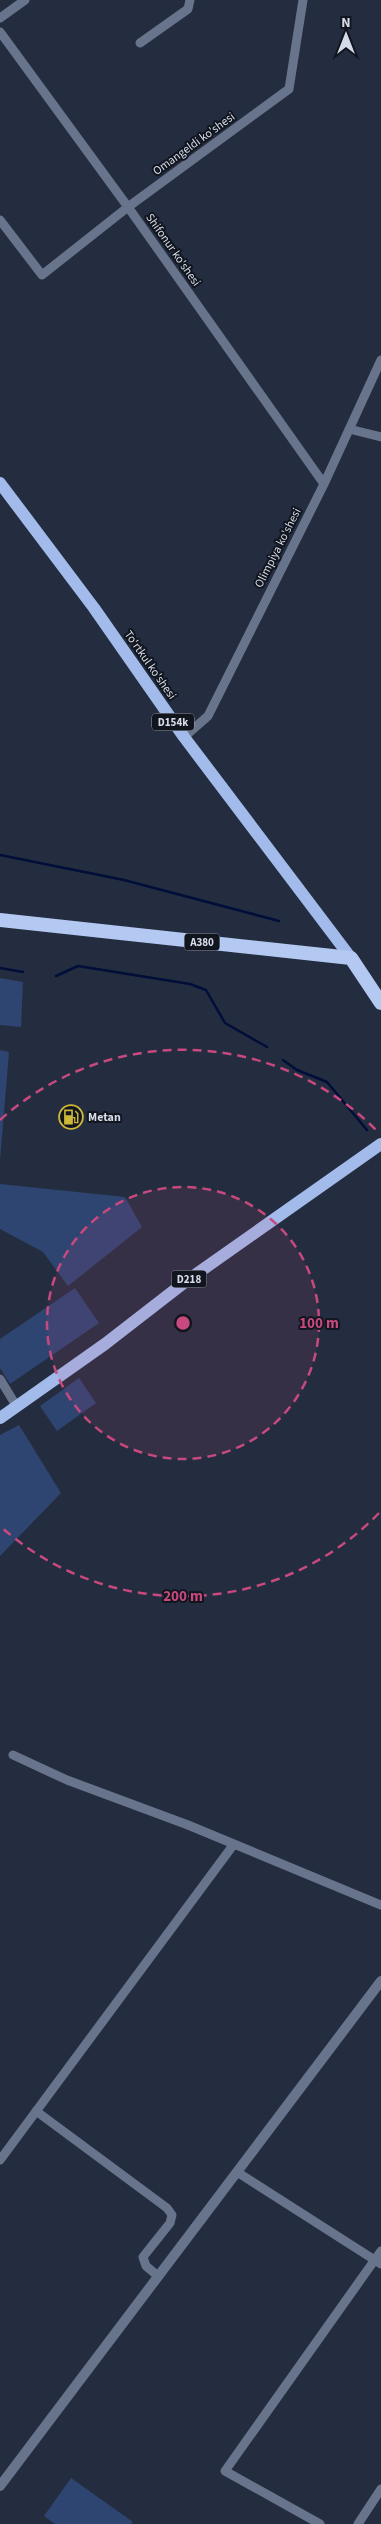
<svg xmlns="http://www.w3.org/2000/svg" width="381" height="2524" font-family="'Source Sans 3',sans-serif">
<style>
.green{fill:#2e4471}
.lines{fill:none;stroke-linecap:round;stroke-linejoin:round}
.stream{stroke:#010e39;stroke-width:2.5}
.minor{stroke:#68748b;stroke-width:9}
.tertiary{stroke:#68748b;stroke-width:10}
.primary{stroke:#a2bbeb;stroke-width:12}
.trunk{stroke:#b4c9f2;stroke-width:14}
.ring{fill:none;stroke:#c7497e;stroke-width:2.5;stroke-dasharray:9 6}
.labels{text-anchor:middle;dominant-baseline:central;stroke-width:4;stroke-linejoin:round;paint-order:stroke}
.shield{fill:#11151e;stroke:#9aa0ab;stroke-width:1}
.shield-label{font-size:11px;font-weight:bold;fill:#d5dbe8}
.street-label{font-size:12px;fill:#d5dbe8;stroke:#11151e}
.poi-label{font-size:12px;font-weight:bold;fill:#d5dbe8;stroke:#11151e;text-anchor:start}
.centre{fill:#c7497e;stroke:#11151e;stroke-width:2.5}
.ring-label{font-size:15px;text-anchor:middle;font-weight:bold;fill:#c7497e;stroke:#11151e;stroke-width:4;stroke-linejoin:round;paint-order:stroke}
</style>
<rect width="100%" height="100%" fill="#232d3f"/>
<path class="green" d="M0,978l23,4 -2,45 -21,-2z
M0,1050l9,2 -9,109z
M0,1184l125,13 17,30 -74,59 -25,-34 -43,-23z
M75,1288l24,35 -89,61 -10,-16v-29z
M79,1378l17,25 -39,28 -17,-25z
M19,1425l42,68 -61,63v-121z
M71,2478l62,44 -2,2h-76l-11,-8z"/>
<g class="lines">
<path class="stream" d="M0,855l124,25 155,41
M0,968l23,4
M56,976l22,-10 112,18 16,6 19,33 42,24
M283,1060l14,10 30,12 40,48"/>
<path class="minor" d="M0,18l25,-18
M0,32l128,175 196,277
M140,43l48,-34 2,-9
M0,220l42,55 86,-68 161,-118 14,-89
M349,429l32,8
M184,737l24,-21 116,-232 57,-124
M0,1379l17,28
M13,1755l54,25 121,45 193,80
M36,2111l131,97 5,7 -2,8 -27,34 3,9 12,10
M0,2160l234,-316
M237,2172l144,92
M320,2524l-95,-53 156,-220
M358,2524l23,-35"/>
<path class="tertiary" d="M0,2486l381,-505"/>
<path class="primary" d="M0,483l94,125 90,129 167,221
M0,1418l105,-74 80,-62 196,-138"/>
<path class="trunk" d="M0,920l351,38 30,45"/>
</g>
<circle cx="183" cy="1323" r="136" fill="#c7497e" fill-opacity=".12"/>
<g class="ring">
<circle cx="183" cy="1323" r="136"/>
<path d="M379 1513A273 273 0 0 1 0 1526M0 1120A273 273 0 0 1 379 1133"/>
</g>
<defs>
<g id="fuel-ring" transform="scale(1.25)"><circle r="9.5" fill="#11151e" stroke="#ceb837" stroke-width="1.5"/><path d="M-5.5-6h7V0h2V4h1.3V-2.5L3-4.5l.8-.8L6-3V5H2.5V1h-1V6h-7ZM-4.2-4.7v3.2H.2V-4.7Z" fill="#ceb837"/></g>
</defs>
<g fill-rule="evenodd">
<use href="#fuel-ring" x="71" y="1117"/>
</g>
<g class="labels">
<g class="shield">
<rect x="152" y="713.5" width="42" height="17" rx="4"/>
<rect x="184.5" y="933.5" width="35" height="17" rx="4"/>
<rect x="171.5" y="1270.5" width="35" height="17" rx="4"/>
</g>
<g class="shield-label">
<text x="173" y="722">D154k</text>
<text x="202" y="942">A380</text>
<text x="189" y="1279">D218</text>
</g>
<g class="street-label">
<text transform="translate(194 144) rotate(-36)">Omangeldi ko'shesi</text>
<text transform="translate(173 250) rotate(55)">Shifonur ko'shesi</text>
<text transform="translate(278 548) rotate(-63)">Olimpiya ko'shesi</text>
<text transform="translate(150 665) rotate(55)">To'rtkul ko'shesi</text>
</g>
<g class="poi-label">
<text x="88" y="1117">Metan</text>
</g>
</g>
<circle cx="183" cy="1323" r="8" class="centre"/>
<g class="ring-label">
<text x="319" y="1328">100 m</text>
<text x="183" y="1601">200 m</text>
</g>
<g transform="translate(346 35)" stroke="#11151e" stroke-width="4" paint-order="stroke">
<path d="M0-4L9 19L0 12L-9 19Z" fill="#d5dbe8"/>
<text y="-8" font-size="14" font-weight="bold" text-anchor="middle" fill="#d5dbe8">N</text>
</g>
</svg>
